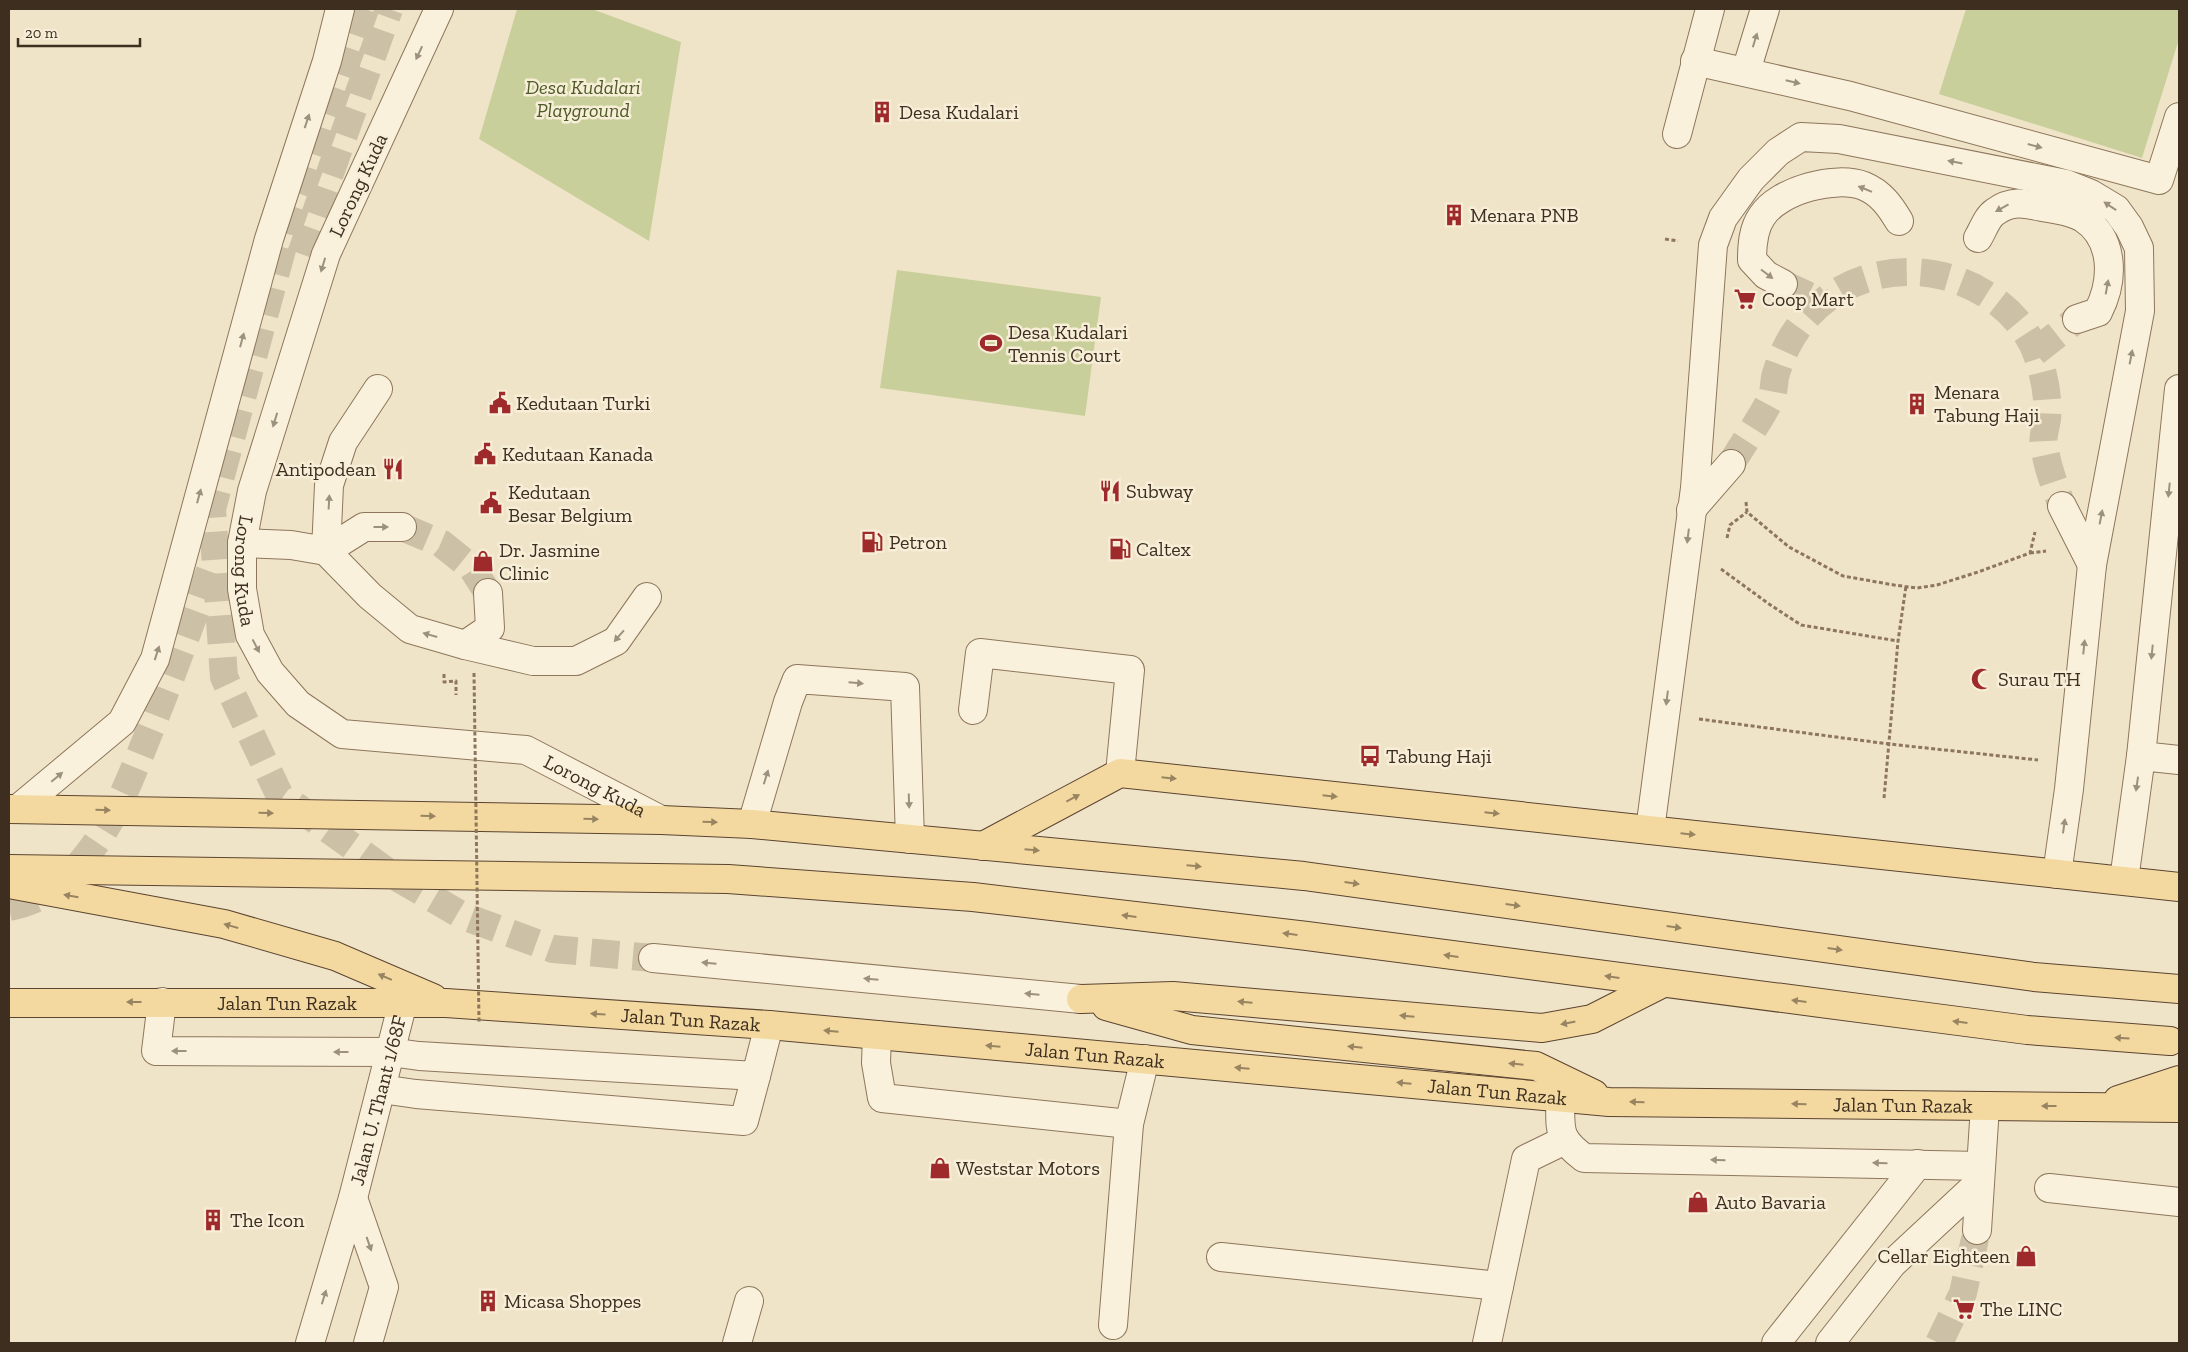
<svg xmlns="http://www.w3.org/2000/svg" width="2188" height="1352" font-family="'Zilla Slab',serif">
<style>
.green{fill:#c9cf9b}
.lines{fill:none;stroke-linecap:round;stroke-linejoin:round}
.minor-tunnel{stroke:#ccc0a6;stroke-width:28;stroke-dasharray:28 14;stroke-linecap:butt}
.minor-casing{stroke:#8d765c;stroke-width:30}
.major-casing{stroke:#5b4430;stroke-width:30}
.path{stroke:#8d765c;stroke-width:3;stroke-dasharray:4 2.5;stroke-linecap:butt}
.minor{stroke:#faf1dc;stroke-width:28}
.major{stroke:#f3d9a0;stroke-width:28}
.path-bridge{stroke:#8d765c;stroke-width:3;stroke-dasharray:4 2.5;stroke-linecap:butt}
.oneway{fill:#9c907e}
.oneway2{fill:#988460}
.labels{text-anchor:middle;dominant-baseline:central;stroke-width:5;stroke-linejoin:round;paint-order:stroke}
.park-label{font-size:20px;font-style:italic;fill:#4d5a26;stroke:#f7eed8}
.poi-label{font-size:20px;fill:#3d2e20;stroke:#f7eed8;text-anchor:start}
.street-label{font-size:20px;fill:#3d2e20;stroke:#f7eed8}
</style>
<rect width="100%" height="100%" fill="#f0e4c8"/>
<path class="green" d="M517,9h75l89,33 -32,199 -170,-102z
M1966,9h213v30l-37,119 -203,-64z
M897,270l204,27 -16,119 -205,-28z"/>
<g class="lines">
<path class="minor-tunnel" d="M365,9l-78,222 -75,278 12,168 55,117 109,78 75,44 90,33 100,9
M301,254l88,-245
M1783,284l39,18
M2035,352l42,-33
M1731,464c13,-22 30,-45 41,-68 2,-6 2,-13 3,-19 3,-11 7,-21 12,-31 29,-58 95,-85 156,-70 37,9 73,34 90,69 10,23 16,49 14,74 -1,8 -5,18 -3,26 3,21 11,42 18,61
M402,527l40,17 30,24 16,25
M9,907c15,-3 32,-9 45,-19 49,-37 72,-98 94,-153 23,-56 43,-113 64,-170
M1939,1343l24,-50 14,-63"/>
<g class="minor-casing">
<g id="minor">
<path id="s1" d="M439,9l-113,245 -74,237 -10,52v46l8,46 20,37 28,32 44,30 184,16 135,70"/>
<path d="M1695,61l155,35 309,84 20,-63"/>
<path d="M1746,71l19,-62"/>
<path d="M1677,134l33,-125"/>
<path d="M1978,238c5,-8 9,-21 17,-26 16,-12 29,-9 47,-5 14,2 29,4 41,11 32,21 31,63 15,94l-21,7"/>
<path d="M1783,284l-17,-9 -14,-15c0,-15 1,-31 10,-44 17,-26 74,-41 102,-30 17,7 26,20 35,35"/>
<path d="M2062,506l30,59"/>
<path d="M1691,510l40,-46"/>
<path d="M402,527h-38l-38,24 44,45 40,33 55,16 25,-17 -2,-35"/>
<path d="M242,543l49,2 35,6 3,-66 14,-43 35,-53"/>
<path d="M465,645l68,16h43l40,-20 31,-44"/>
<path d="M973,710l7,-57 150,17 -10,103"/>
<path d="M2141,756l38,-367"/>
<path d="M19,808l103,-86 33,-63 114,-420 58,-178 13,-52"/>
<path d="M752,824l36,-122 9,-23 108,8 5,152"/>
<path d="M1650,830l45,-342 18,-243 10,-27 28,-39 27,-27 23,-15 38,2 227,45 25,10 25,15 13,18 10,21 1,63 -48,254 -23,224 -12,85"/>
<path d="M2124,880l17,-124 38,4"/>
<path d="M653,958l428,41"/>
<path d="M162,1002l-6,49 234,1 29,4 337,20 13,-51"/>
<path d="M877,1035l-1,28 6,35 247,26"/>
<path d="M381,1089l35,5 328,27 12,-45"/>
<path d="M1560,1097c1,33 -4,40 24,61l397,8"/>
<path d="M2049,1188l130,14"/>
<path d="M353,1198l31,89 -16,56"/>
<path d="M1977,1230l8,-124"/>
<path d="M1221,1257l278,29"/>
<path d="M1113,1325l16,-201 16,-65"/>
<path id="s2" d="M310,1343l43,-145 50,-196"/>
<path d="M737,1343l12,-42"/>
<path d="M1487,1343l39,-184 39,-19"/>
<path d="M1776,1343l142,-179"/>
<path d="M1830,1343l62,-79 88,-82"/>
</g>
</g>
<g class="major-casing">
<g id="major">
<path d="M9,809l652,11 91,4 552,52 730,101 145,12"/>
<path d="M983,846l137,-73 1059,114"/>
<path d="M9,869l719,10 245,18 334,39 720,94 143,11"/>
<path d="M9,884l215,40 111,32 98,42"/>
<path d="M1081,999l92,-3 369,32 50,-9 69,-35"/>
<path id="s3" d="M9,1003h437l323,22 840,77 570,6"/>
<path d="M1106,1006l86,24 344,36 58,28"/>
<path d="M2118,1100l61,-20"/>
</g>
</g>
<path class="path" d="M1665,239l13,2
M1746,502l1,10 42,35 54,29 51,9 23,3 20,-3 41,-13 52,-19 5,-21
M1727,538l3,-13 17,-13
M2030,553l16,-2
M1721,569l48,35 32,21 97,16
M444,674v8l12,-1v14
M1699,719l190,25 149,16
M1884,798l14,-157 8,-55"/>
<use href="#minor" class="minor"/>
<use href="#major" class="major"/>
<path class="path-bridge" d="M474,673l5,349"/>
</g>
<defs><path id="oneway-solid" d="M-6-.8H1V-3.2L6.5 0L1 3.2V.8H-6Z" transform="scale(1.25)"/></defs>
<g class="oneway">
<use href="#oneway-solid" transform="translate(1755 40) rotate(-73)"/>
<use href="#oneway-solid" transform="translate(419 53) rotate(115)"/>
<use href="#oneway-solid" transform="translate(1793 82) rotate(13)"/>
<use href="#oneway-solid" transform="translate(307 121) rotate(-72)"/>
<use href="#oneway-solid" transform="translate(2035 146) rotate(15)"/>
<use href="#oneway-solid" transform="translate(1955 162) rotate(-169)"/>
<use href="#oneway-solid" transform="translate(1865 189) rotate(-158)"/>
<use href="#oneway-solid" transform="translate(2110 206) rotate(-146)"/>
<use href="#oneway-solid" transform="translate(2002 208) rotate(151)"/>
<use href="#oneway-solid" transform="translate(323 265) rotate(107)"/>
<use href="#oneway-solid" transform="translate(1767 274) rotate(37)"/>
<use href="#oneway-solid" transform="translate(2107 287) rotate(-80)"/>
<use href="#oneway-solid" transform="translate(242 340) rotate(-75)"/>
<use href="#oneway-solid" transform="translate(2131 357) rotate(-79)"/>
<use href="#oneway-solid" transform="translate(275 420) rotate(107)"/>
<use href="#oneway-solid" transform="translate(2169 490) rotate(96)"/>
<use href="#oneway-solid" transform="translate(199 496) rotate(-75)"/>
<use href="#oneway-solid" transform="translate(329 502) rotate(-87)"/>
<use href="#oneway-solid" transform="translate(2101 517) rotate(-79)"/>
<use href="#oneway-solid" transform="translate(381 527)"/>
<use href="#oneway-solid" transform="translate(1688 536) rotate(97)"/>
<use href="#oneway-solid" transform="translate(430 635) rotate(-164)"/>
<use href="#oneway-solid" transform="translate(619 636) rotate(131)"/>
<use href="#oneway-solid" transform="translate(256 646) rotate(62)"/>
<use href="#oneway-solid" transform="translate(2084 647) rotate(-84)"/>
<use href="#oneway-solid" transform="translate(2152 652) rotate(96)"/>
<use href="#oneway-solid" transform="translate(157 653) rotate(-72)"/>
<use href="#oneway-solid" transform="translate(856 683) rotate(5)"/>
<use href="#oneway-solid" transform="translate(1667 698) rotate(97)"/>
<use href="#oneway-solid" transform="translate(57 777) rotate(-40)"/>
<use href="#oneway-solid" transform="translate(766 777) rotate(-73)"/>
<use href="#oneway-solid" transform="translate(2137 784) rotate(98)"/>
<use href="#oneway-solid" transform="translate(909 801) rotate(88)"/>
<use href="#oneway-solid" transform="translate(2064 826) rotate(-82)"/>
<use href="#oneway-solid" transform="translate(709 963) rotate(-175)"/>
<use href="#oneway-solid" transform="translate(871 979) rotate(-175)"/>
<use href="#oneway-solid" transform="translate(1032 994) rotate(-175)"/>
<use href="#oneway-solid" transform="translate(179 1051) rotate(-180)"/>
<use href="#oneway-solid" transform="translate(341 1052) rotate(-180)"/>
<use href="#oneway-solid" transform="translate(1718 1160) rotate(-179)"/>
<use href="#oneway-solid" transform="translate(1880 1163) rotate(-179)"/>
<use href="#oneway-solid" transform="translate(369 1244) rotate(71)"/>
<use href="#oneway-solid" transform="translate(324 1297) rotate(-73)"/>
</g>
<g class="oneway2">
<use href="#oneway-solid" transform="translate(1169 778) rotate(6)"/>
<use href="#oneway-solid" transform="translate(1330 796) rotate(6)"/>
<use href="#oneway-solid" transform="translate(1073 798) rotate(-28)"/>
<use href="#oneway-solid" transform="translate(103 810) rotate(1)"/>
<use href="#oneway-solid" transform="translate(266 813) rotate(1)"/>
<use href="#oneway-solid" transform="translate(1492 813) rotate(6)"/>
<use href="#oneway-solid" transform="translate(428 816) rotate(1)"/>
<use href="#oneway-solid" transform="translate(591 819) rotate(1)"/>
<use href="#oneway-solid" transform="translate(710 822) rotate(2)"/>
<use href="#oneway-solid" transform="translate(1688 834) rotate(6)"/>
<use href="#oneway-solid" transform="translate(1032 850) rotate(5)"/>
<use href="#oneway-solid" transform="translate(1194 866) rotate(5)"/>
<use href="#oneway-solid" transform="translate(1352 883) rotate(8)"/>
<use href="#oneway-solid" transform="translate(71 896) rotate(-170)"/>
<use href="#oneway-solid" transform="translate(1513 905) rotate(8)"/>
<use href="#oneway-solid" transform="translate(1129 916) rotate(-173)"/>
<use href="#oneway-solid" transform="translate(231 926) rotate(-164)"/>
<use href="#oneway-solid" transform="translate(1674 927) rotate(8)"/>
<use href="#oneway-solid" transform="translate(1290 934) rotate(-173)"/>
<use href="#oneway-solid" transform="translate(1835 949) rotate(8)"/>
<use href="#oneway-solid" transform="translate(1451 956) rotate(-172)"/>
<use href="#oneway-solid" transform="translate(385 977) rotate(-157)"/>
<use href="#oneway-solid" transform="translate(1612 977) rotate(-172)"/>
<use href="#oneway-solid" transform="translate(1799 1001) rotate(-173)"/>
<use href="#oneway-solid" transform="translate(134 1002) rotate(-180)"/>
<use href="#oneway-solid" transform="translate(1245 1002) rotate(-175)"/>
<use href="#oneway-solid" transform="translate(598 1014) rotate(-176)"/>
<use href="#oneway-solid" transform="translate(1407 1016) rotate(-175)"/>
<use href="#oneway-solid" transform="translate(1960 1022) rotate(-173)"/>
<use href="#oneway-solid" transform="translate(1568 1023) rotate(169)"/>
<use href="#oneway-solid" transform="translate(831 1031) rotate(-175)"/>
<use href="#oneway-solid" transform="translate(2122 1038) rotate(-176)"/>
<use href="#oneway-solid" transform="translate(993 1046) rotate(-175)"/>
<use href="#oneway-solid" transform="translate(1355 1047) rotate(-174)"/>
<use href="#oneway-solid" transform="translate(1516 1064) rotate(-174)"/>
<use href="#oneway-solid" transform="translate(1242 1068) rotate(-175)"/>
<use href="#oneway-solid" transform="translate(1404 1083) rotate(-175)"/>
<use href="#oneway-solid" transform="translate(1637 1102) rotate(-179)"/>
<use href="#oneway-solid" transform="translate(1799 1104) rotate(-179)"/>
<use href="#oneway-solid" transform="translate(2049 1106) rotate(-180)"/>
</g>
<defs>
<g id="building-bare" transform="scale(1.725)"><path d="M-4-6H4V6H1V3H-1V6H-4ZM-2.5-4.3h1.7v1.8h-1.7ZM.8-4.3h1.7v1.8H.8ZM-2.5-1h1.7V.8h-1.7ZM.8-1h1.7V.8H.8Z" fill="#9e2a2b" stroke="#f7eed8" stroke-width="2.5" paint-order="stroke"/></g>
<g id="supermarket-bare" transform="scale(1.725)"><path d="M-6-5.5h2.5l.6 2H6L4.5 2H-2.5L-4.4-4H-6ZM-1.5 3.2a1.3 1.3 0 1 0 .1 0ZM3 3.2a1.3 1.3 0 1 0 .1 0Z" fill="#9e2a2b" stroke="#f7eed8" stroke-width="2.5" paint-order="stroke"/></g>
<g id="stadium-bare" transform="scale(1.725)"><path d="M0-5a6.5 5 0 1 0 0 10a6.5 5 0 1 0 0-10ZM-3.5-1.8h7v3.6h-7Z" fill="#9e2a2b" stroke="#f7eed8" stroke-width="2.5" paint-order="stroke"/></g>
<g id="civic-bare" transform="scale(1.725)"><path d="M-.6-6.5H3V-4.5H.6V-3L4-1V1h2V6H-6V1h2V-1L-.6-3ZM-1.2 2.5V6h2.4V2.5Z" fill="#9e2a2b" stroke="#f7eed8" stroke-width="2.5" paint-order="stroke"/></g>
<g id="restaurant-bare" transform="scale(1.725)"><path d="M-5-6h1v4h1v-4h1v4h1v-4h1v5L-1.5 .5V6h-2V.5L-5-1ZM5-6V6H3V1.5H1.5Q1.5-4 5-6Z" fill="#9e2a2b" stroke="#f7eed8" stroke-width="2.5" paint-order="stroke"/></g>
<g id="fuel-bare" transform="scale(1.725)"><path d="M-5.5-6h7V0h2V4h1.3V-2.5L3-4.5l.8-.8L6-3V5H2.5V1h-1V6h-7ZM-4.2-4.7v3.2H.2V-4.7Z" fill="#9e2a2b" stroke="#f7eed8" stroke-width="2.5" paint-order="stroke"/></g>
<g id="shop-bare" transform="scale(1.725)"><path d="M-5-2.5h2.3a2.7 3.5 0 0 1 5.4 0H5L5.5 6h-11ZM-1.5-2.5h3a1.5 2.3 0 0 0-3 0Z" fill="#9e2a2b" stroke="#f7eed8" stroke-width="2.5" paint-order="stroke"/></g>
<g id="mosque-bare" transform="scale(1.725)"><path d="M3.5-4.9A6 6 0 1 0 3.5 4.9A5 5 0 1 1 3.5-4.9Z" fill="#9e2a2b" stroke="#f7eed8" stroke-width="2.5" paint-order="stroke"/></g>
<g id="bus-bare" transform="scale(1.725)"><path d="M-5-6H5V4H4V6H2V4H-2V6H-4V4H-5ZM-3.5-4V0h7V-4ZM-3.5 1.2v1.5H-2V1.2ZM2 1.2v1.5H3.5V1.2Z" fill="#9e2a2b" stroke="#f7eed8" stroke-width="2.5" paint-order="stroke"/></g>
</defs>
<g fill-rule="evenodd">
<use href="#building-bare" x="882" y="112"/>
<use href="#building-bare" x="1454" y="215"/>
<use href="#supermarket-bare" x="1745" y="299"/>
<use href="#stadium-bare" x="991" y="343"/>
<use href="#civic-bare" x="500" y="403"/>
<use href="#building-bare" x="1917" y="404"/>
<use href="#civic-bare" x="485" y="454"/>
<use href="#restaurant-bare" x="393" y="469"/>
<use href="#restaurant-bare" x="1110" y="491"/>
<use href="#civic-bare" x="491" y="503"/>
<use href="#fuel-bare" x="872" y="542"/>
<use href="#fuel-bare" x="1120" y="549"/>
<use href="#shop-bare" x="483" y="561"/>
<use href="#mosque-bare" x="1982" y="679"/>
<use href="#bus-bare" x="1370" y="756"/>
<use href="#shop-bare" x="940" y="1168"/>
<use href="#shop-bare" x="1698" y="1202"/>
<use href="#building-bare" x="213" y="1220"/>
<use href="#shop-bare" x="2026" y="1256"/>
<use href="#building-bare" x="488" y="1301"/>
<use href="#supermarket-bare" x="1964" y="1309"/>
</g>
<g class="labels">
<g class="park-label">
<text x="583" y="87">Desa Kudalari<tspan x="583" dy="23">Playground</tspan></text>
</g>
<g class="poi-label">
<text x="899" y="112">Desa Kudalari</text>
<text x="1470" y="215">Menara PNB</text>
<text x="1762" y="299">Coop Mart</text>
<text x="1008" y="332">Desa Kudalari<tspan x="1008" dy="23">Tennis Court</tspan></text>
<text x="1934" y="392">Menara<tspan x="1934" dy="23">Tabung Haji</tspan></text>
<text x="516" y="403">Kedutaan Turki</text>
<text x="502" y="454">Kedutaan Kanada</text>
<text x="376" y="469" text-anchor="end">Antipodean</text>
<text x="1126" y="491">Subway</text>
<text x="508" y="492">Kedutaan<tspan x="508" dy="23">Besar Belgium</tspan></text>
<text x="889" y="542">Petron</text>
<text x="1136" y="549">Caltex</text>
<text x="499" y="550">Dr. Jasmine<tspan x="499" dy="23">Clinic</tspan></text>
<text x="1998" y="679">Surau TH</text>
<text x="1386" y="756">Tabung Haji</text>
<text x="956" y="1168">Weststar Motors</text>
<text x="1715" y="1202">Auto Bavaria</text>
<text x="230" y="1220">The Icon</text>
<text x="2010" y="1256" text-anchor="end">Cellar Eighteen</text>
<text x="504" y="1301">Micasa Shoppes</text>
<text x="1980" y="1309">The LINC</text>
</g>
<g class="street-label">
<text transform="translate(358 185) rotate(-65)">Lorong Kuda</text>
<text stroke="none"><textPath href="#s1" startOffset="599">Lorong Kuda</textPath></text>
<text stroke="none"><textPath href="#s1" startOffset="1064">Lorong Kuda</textPath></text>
<text stroke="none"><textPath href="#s3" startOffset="278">Jalan Tun Razak</textPath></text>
<text stroke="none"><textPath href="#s3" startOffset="682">Jalan Tun Razak</textPath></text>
<text stroke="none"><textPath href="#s3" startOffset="1088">Jalan Tun Razak</textPath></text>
<text stroke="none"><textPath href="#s3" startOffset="1492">Jalan Tun Razak</textPath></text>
<text stroke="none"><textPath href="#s2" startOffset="252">Jalan U. Thant 1/68F</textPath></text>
<text stroke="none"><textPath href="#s3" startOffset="1898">Jalan Tun Razak</textPath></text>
</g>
</g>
<rect width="2188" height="1352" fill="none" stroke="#3d2e20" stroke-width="20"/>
<path d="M18 38v8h122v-8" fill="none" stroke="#3d2e20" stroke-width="2.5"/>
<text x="25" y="38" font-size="15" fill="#3d2e20" stroke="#f7eed8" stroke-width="4" paint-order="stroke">20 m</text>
</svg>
